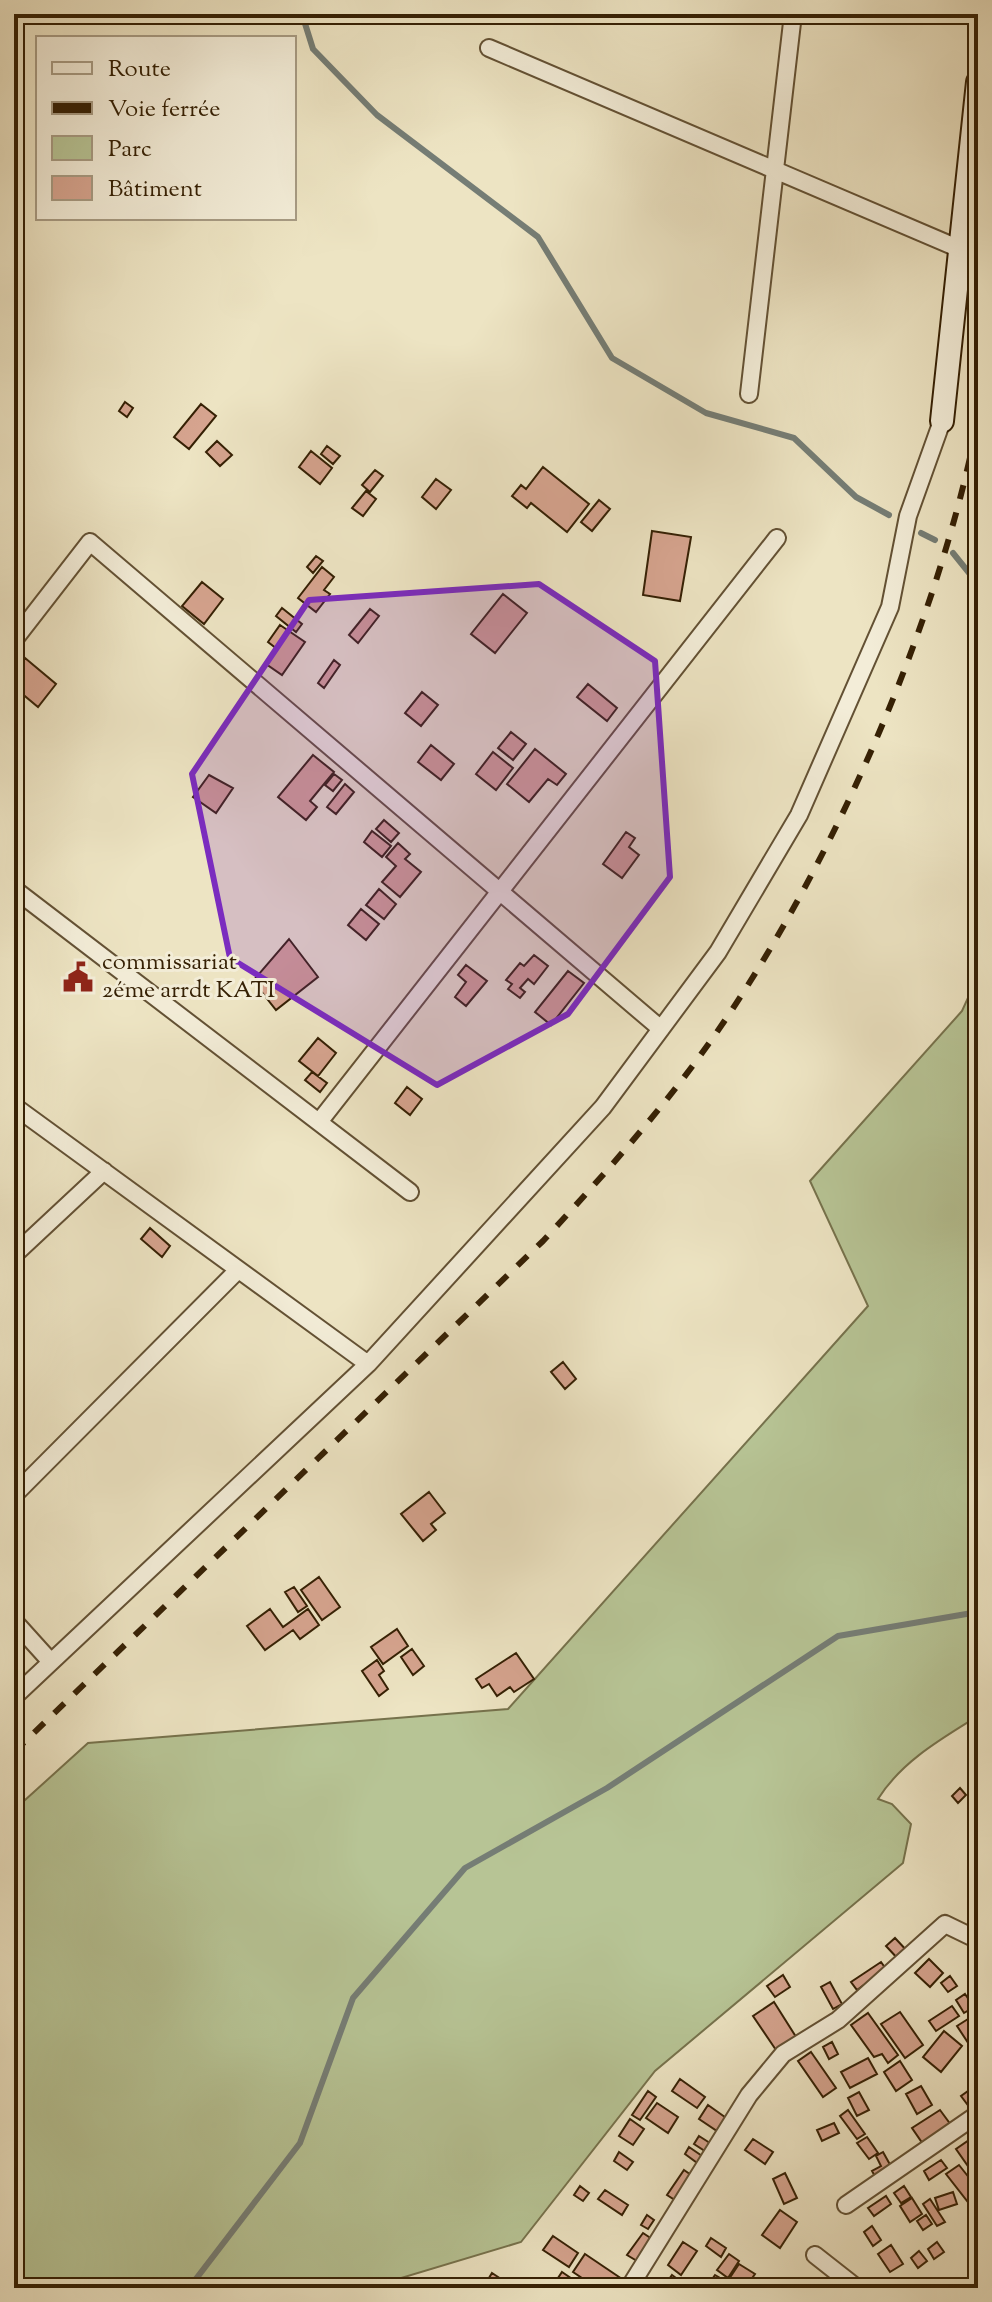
<svg xmlns="http://www.w3.org/2000/svg" width="992" height="2302" font-family="'Sorts Mill Goudy',serif">
<style>
.green{fill:#b7c495;stroke:#76724c;stroke-width:2}
.lines{fill:none;stroke-linecap:round;stroke-linejoin:round}
.stream{stroke:#757d75;stroke-width:6}
.building{fill:#d6a48f;stroke:#352004;stroke-width:2}
.street-casing{stroke:#635134;stroke-width:20}
.secondary-casing{stroke:#352004;stroke-width:26}
.street{stroke:#f3edd8;stroke-width:16}
.secondary{stroke:#f3edd8;stroke-width:22}
.rail{stroke:#352004;stroke-width:6;stroke-dasharray:14 14;stroke-linecap:butt}
.marked{fill:#7b2cbf;fill-opacity:0.2;stroke:#7b2cbf;stroke-width:6;stroke-linejoin:round}
.labels{text-anchor:middle;dominant-baseline:central;stroke-width:6;stroke-linejoin:round;paint-order:stroke}
.poi-label{font-size:24px;fill:#352004;stroke:#f3edd8;text-anchor:start}
</style>
<rect width="100%" height="100%" fill="#ede4c3"/>
<filter id="stains"><feTurbulence type="fractalNoise" baseFrequency=".0025" numOctaves="4"/><feColorMatrix values="0 0 0 0 .2 0 0 0 0 .09 0 0 0 0 .02 0 0 0 .5 -.17"/></filter>
<radialGradient id="worn" r=".72"><stop offset=".6" stop-color="#630" stop-opacity="0"/><stop offset="1" stop-color="#630" stop-opacity=".3"/></radialGradient>
<path class="green" d="M978,976v744l-8,1c-34,21 -70,43 -92,78l14,5 19,20 -8,39 -248,208 -134,171 -153,46h-354v-478l74,-67 420,-34 360,-403 -58,-125 152,-170z"/>
<g class="lines">
<path class="stream" d="M302,14l11,35 64,66 161,122 74,121 94,55 88,25 62,59 33,18
M921,533l14,7
M953,553l25,31
M189,2288l111,-145 53,-145 112,-130 142,-80 231,-152 140,-24"/>
</g>
<path class="building" d="M125,402l8,6 -6,9 -8,-6z
M201,404l15,12 -27,33 -15,-12z
M217,441l15,14 -12,11 -14,-14z
M327,446l13,10 -7,8 -12,-10z
M311,451l21,17 -12,16 -21,-17z
M543,467l46,37 -22,28 -36,-29 -4,5 -15,-12 9,-11 5,4z
M375,470l8,6 -13,16 -8,-7z
M436,479l15,11 -15,19 -14,-12z
M366,491l10,8 -13,17 -11,-8z
M599,500l11,9 -18,22 -11,-9z
M652,531l39,6 -11,64 -37,-6z
M316,556l7,5 -10,12 -6,-6z
M322,567l12,10 -10,13 6,4 -14,18 -18,-14z
M202,582l21,17 -19,25 -22,-18z
M503,594l24,19 -32,40 -24,-19z
M282,608l20,16 -6,8 -20,-16z
M370,609l9,7 -21,27 -9,-8z
M280,625l25,17 -23,33 -16,-11 11,-15 -9,-7z
M25,658l31,26 -18,23 -24,-20v-15z
M334,660l6,5 -16,23 -6,-5z
M588,684l29,24 -10,13 -30,-24z
M422,692l16,13 -17,21 -16,-13z
M511,732l15,12 -13,16 -15,-12z
M431,745l23,19 -13,16 -23,-18z
M535,749l31,25 -9,11 -9,-6 -19,23 -22,-18z
M493,752l20,16 -17,22 -20,-16z
M313,755l21,17 -24,29 7,6 -11,13 -28,-23z
M334,774l8,6 -9,11 -8,-6z
M209,775l24,13 -17,25 -23,-16z
M345,784l9,8 -18,22 -9,-7z
M384,820l15,13 -8,9 -15,-13z
M372,831l19,15 -9,11 -18,-15z
M626,832l9,6 -6,9 10,8 -17,23 -19,-14z
M398,843l12,11 -5,5 16,13 -21,25 -18,-15 14,-16 -10,-9z
M379,889l17,15 -12,15 -18,-14z
M361,909l18,15 -13,16 -18,-15z
M289,939l29,38 -42,33 -23,-29z
M534,955l14,11 -14,18 -6,-5 -8,9 5,4 -5,6 -12,-9 4,-5 -6,-4 14,-17 4,3z
M466,965l21,16 -21,25 -11,-9 11,-15 -8,-7z
M568,971l16,12 -33,42 -16,-13z
M318,1038l18,15 -18,23 -19,-15z
M312,1072l15,11 -7,9 -15,-12z
M407,1087l15,12 -12,16 -15,-12z
M150,1228l20,18 -8,11 -21,-18z
M563,1362l13,17 -11,10 -14,-17z
M429,1492l16,21 -14,11 5,6 -13,11 -22,-27z
M319,1577l21,30 -18,13 -21,-30z
M294,1587l13,19 -9,6 -13,-20z
M270,1609l13,18 25,-18 11,16 -19,14 -7,-9 -28,20 -18,-24z
M397,1629l11,17 -25,18 -12,-17z
M412,1649l12,17 -11,9 -12,-18z
M516,1653l18,26 -20,13 -4,-5 -13,9 -8,-12 -7,4 -6,-9z
M377,1660l7,11 -5,4 9,14 -9,7 -17,-25z
M960,1788l6,7 -8,8 -6,-7z
M895,1938l14,15 -9,8 -14,-15z
M929,1959l14,14 -13,14 -15,-14z
M881,1962l5,7 -29,21 -6,-8z
M783,1975l7,12 -15,10 -8,-11z
M950,1976l7,10 -9,6 -7,-9z
M830,1982l12,22 -9,5 -12,-22z
M965,1994l9,13 -10,6 -8,-13z
M774,2002l24,38 -20,13 -25,-37z
M952,2006l7,10 -23,15 -7,-10z
M900,2012l23,33 -18,13 -24,-34z
M868,2013l30,42 -10,8 -6,-9 -8,3 -23,-32z
M968,2019l10,15v24l-21,-32z
M944,2031l18,15 -21,26 -18,-15z
M832,2042l6,12 -9,5 -6,-12z
M811,2052l25,36 -13,9 -25,-36z
M868,2058l9,16 -27,14 -9,-16z
M900,2061l12,19 -16,11 -12,-19z
M680,2079l25,18 -8,11 -25,-17z
M978,2084v23l-5,5 -12,-16z
M921,2086l11,19 -15,9 -11,-20z
M648,2091l8,6 -16,23 -8,-5z
M859,2092l10,18 -12,6 -9,-18z
M657,2103l21,14 -10,16 -22,-15z
M708,2105l21,15 -9,13 -21,-14z
M848,2110l17,24 -8,5 -17,-23z
M940,2110l11,15 -28,19 -11,-16z
M630,2119l14,10 -11,16 -14,-9z
M834,2123l5,10 -17,8 -5,-11z
M699,2136l14,9 -5,8 -14,-9z
M867,2137l11,16 -9,6 -12,-16z
M972,2138l6,10v15l-8,6 -14,-20z
M753,2139l20,13 -8,12 -20,-14z
M689,2147l16,11 -5,7 -15,-11z
M619,2152l14,10 -6,8 -13,-9z
M883,2152l10,18 -16,10 -5,-9 9,-5 -5,-10z
M941,2160l6,8 -18,12 -5,-9z
M959,2165l19,24v11l-7,6 -25,-32z
M684,2170l10,7 -16,25 -11,-7z
M785,2173l12,25 -13,6 -11,-25z
M580,2186l9,7 -6,8 -9,-6z
M904,2186l7,11 -10,6 -7,-10z
M605,2190l23,15 -6,10 -24,-16z
M953,2192l4,12 -18,6 -4,-12z
M886,2196l5,8 -17,12 -6,-8z
M912,2198l10,16 -12,8 -10,-16z
M930,2199l15,23 -8,4 -14,-22z
M780,2210l17,12 -17,26 -18,-13z
M647,2215l7,5 -6,9 -7,-4z
M926,2215l6,9 -9,6 -6,-9z
M872,2226l9,14 -8,6 -9,-14z
M643,2233l9,6 -15,22 -10,-6z
M553,2236l25,17 -9,14 -26,-17z
M711,2238l15,10 -5,9 -15,-11z
M683,2242l14,9 -16,24 -13,-10z
M937,2242l7,10 -10,7 -6,-10z
M891,2245l12,19 -13,8 -12,-18z
M919,2251l8,10 -9,7 -7,-10z
M585,2254l37,25 -6,9h-19l-24,-16z
M729,2254l10,7 -11,17 -11,-8z
M739,2264l16,10 -10,14h-22z
M562,2272l16,11 -4,5 -18,-7z
M492,2273l18,12 -2,3h-14l-8,-5z
M672,2275l15,11 -2,2h-22z
M715,2275l7,4 -6,9h-10z"/>
<g class="lines">
<g class="street-casing">
<path id="street" d="M489,48l471,201
M749,394l44,-380
M14,640l76,-98 571,487
M14,889l396,303
M14,1106l354,258
M319,1122l458,-584
M14,1255l90,-84
M14,1495l224,-225
M14,1621l37,41
M14,1697l354,-333 235,-257 115,-155 81,-137 91,-208 18,-91 34,-95
M846,2205l132,-91
M815,2255l42,33
M629,2288l120,-193 34,-41 55,-34 107,-96 33,16"/>
</g>
<g class="secondary-casing">
<path id="secondary" d="M942,421l36,-339"/>
</g>
<use href="#street" class="street"/>
<use href="#secondary" class="secondary"/>
<path class="rail" d="M14,1752l529,-511c47,-51 93,-102 135,-156 136,-174 258,-448 300,-665"/>
</g>
<path class="marked" d="M539,584l116,77 15,216 -102,137 -131,71 -207,-127 -38,-184 117,-174z"/>
<defs>
<g id="civic-bare" transform="scale(2.4)"><path d="M-.6-6.5H3V-4.5H.6V-3L4-1V1h2V6H-6V1h2V-1L-.6-3ZM-1.2 2.5V6h2.4V2.5Z" fill="#8f2418" stroke="#f3edd8" stroke-width="2.5" paint-order="stroke"/></g>
</defs>
<g fill-rule="evenodd">
<use href="#civic-bare" x="78" y="977"/>
</g>
<g class="labels">
<g class="poi-label">
<text x="102" y="963">commissariat<tspan x="102" dy="28">2éme arrdt KATI</tspan></text>
</g>
</g>
<rect width="992" height="2302" fill="none" stroke="#ede4c3" stroke-width="48"/>
<rect x="16" y="16" width="960" height="2270" fill="none" stroke="#352004" stroke-width="4"/>
<rect x="24" y="24" width="944" height="2254" fill="none" stroke="#352004" stroke-width="2"/>
<rect x="36" y="36" width="260" height="184" fill="#f3edd8" stroke="#a79b83" stroke-width="2"/>
<rect x="52" y="62" width="40" height="12" fill="#f3edd8" stroke="#a79b83" stroke-width="2"/>
<text x="108" y="76" font-size="24" fill="#352004">Route</text>
<rect x="52" y="102" width="40" height="12" fill="#352004" stroke="#a79b83" stroke-width="2"/>
<text x="108" y="116" font-size="24" fill="#352004">Voie ferrée</text>
<rect x="52" y="136" width="40" height="24" fill="#b7c495" stroke="#a79b83" stroke-width="2"/>
<text x="108" y="156" font-size="24" fill="#352004">Parc</text>
<rect x="52" y="176" width="40" height="24" fill="#d6a48f" stroke="#a79b83" stroke-width="2"/>
<text x="108" y="196" font-size="24" fill="#352004">Bâtiment</text>
<rect width="100%" height="100%" filter="url(#stains)"/>
<rect width="100%" height="100%" fill="url(#worn)"/>
</svg>
